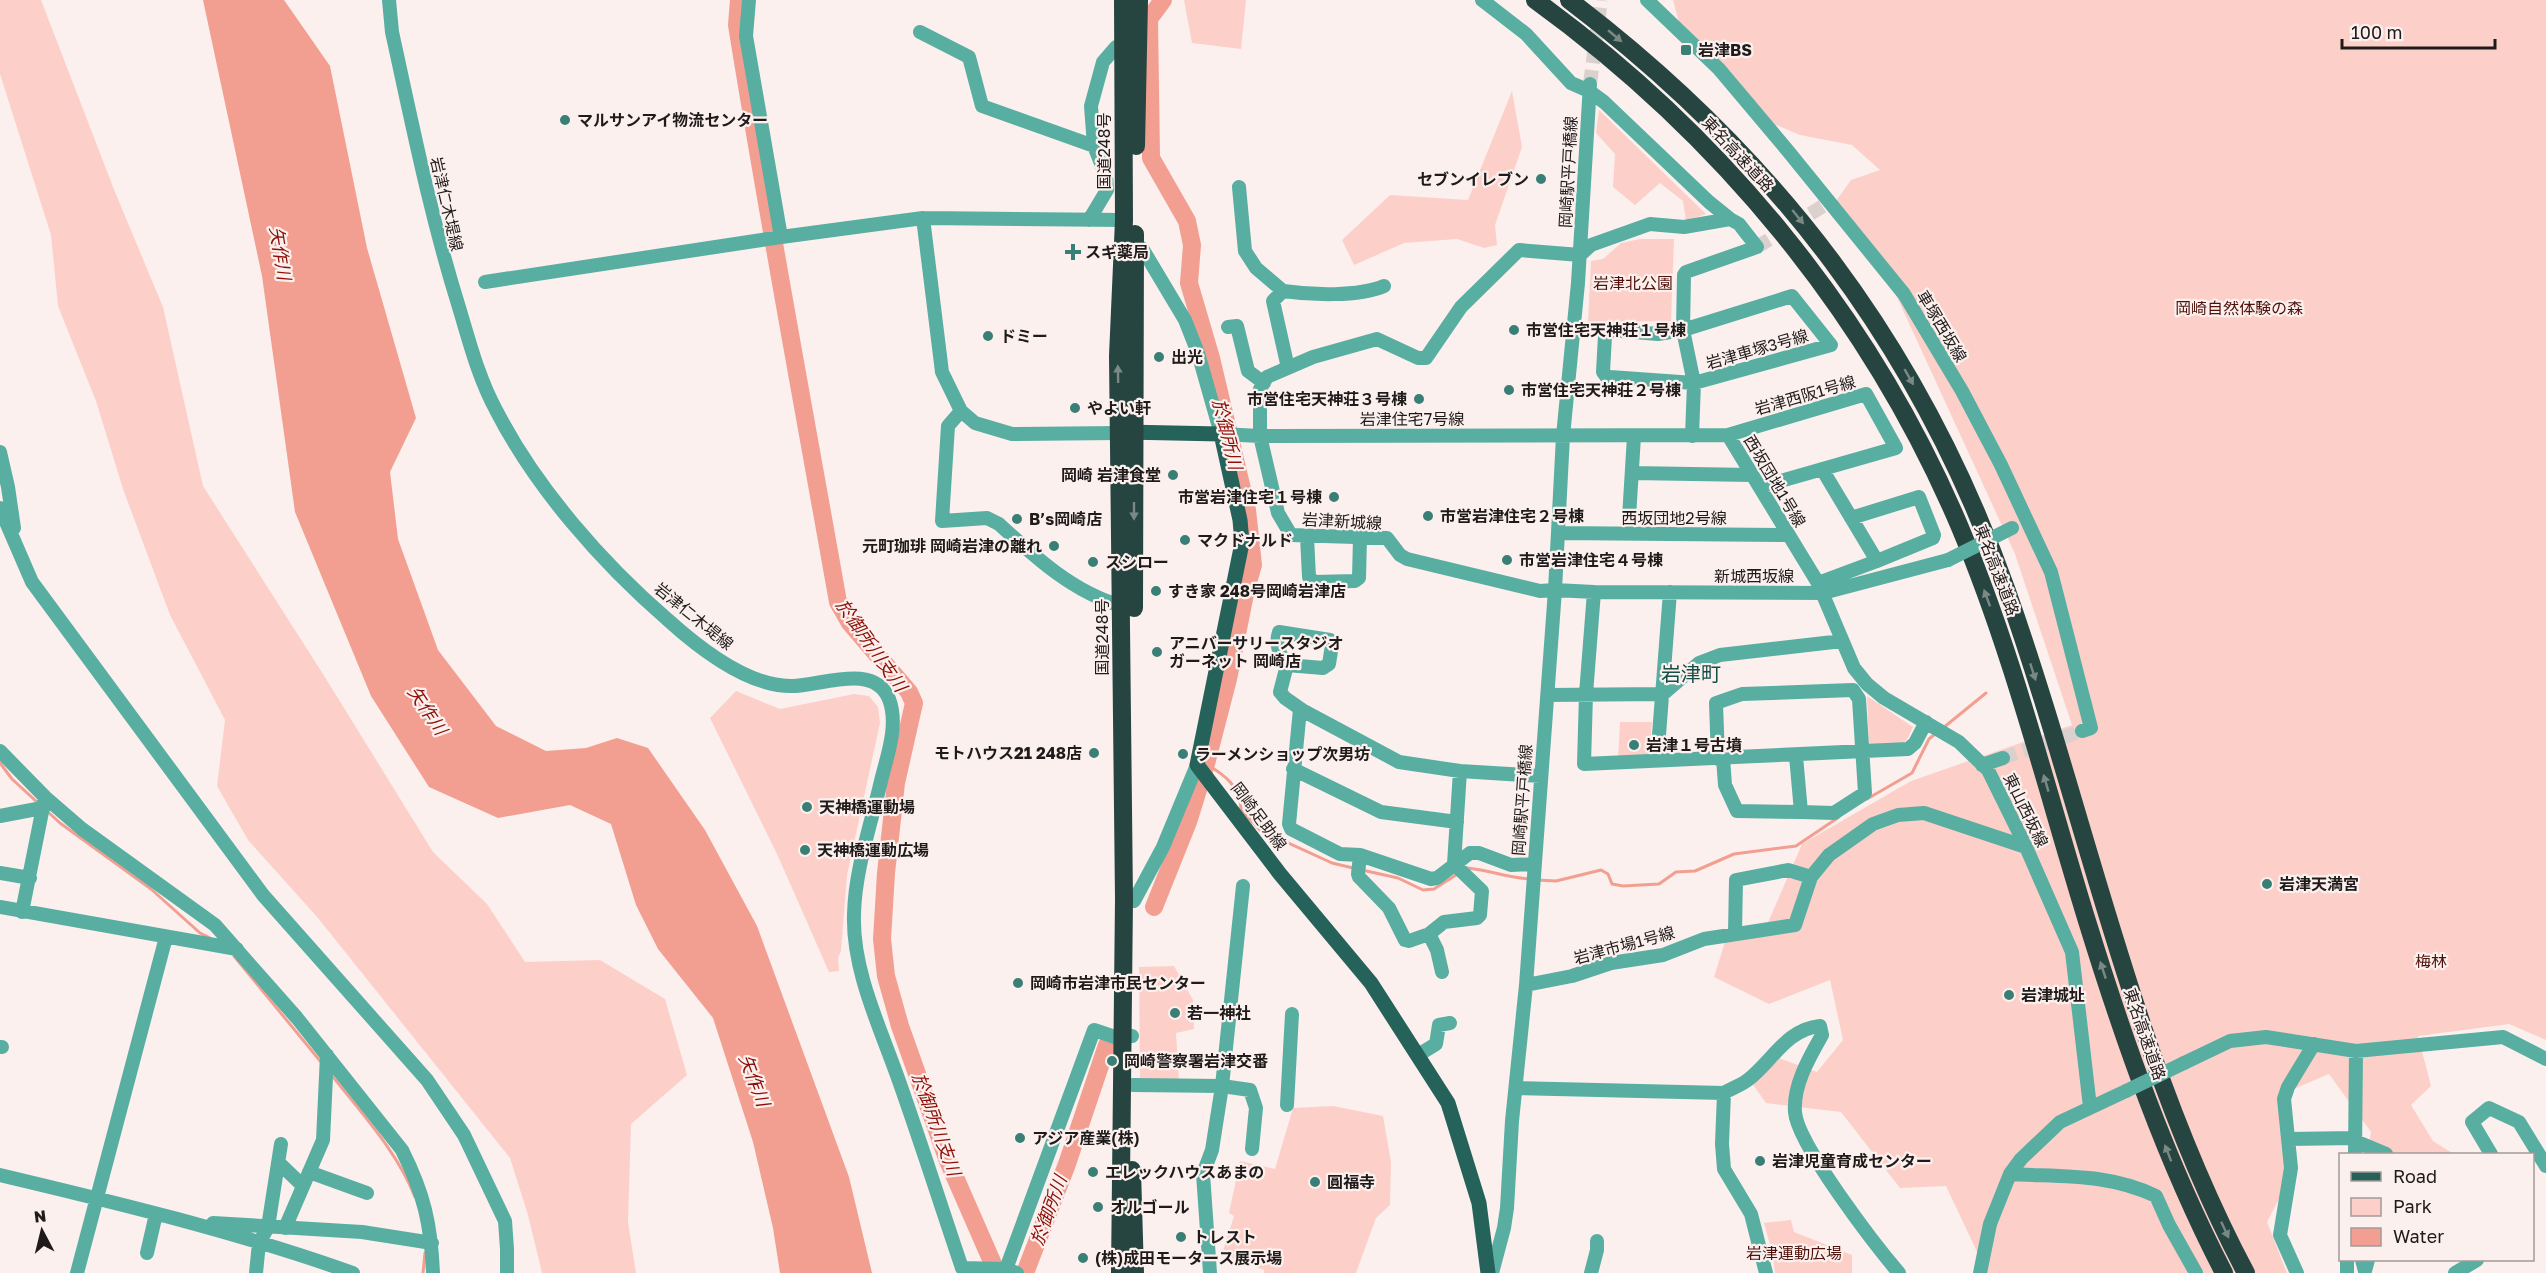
<svg xmlns="http://www.w3.org/2000/svg" width="2546" height="1273" font-family="'Golos Text','Noto Sans JP',sans-serif">
<style>
.green{fill:#fcd0c9}
.water{fill:#f29f91}
.lines{fill:none;stroke-linecap:round;stroke-linejoin:round}
.stream{stroke:#f29f91;stroke-width:3}
.river{stroke:#f29f91;stroke-width:18}
.minor-tunnel{stroke:#dad0ce;stroke-width:14;stroke-dasharray:14 7;stroke-linecap:butt}
.minor{stroke:#59aea2;stroke-width:14}
.major{stroke:#25625a;stroke-width:15}
.highway{stroke:#264540;stroke-width:18}
.minor-bridge{stroke:#59aea2;stroke-width:14}
.oneway{fill:#7b8986}
.poi-dot{fill:#3a7f76;stroke:#fbf0ee;stroke-width:2}
.labels{text-anchor:middle;dominant-baseline:central;stroke-width:4.5;stroke-linejoin:round;paint-order:stroke}
.poi-label{font-size:16px;font-weight:bold;fill:#1f1b1a;stroke:#fbf0ee;text-anchor:start}
.street-label{font-size:16px;fill:#1f1b1a;stroke:#fbf0ee}
.park-label{font-size:16px;fill:#51120b;stroke:#fbf0ee}
.water-label{font-size:18px;font-style:italic;fill:#8d0f07;stroke:#fbf0ee}
.quarter-label{font-size:20px;fill:#134e47;stroke:#fbf0ee}
</style>
<rect width="100%" height="100%" fill="#fbf0ee"/>
<path class="green" d="M0,0h41l74,192 48,115 40,179 120,188 110,178 54,52 38,58 75,-2 65,39 22,76 -56,49 -3,98 8,51h-94l-14,-58 -18,-57 -192,-240 -70,-78 -31,-54 8,-66 -55,-105 -47,-126 -27,-88 -38,-95 -7,-71 -51,-161z
M1184,0h62l-5,49 -49,-6z
M1673,0h873v1040l-37,-16 -91,12 13,50 -20,19 22,36 21,13h-87l4,-22 -42,-58 -40,17 6,77 -28,54 20,51h-300l-41,-87 -46,2 -59,-76 -75,-9 -17,-24 24,-23 44,16 26,-32 -13,-60 -61,24 -55,-27 11,-35 38,-8 39,-90 109,-63 161,-56 -57,-171 -130,-283 -54,-63 20,-28 29,-10 -28,-25 -52,-10 -38,-16 -43,-40 -36,-41z
M1512,91l10,56 -27,78 2,20 -13,3 -27,-9 -53,4 -50,22 -12,-25 48,-45 78,5z
M1599,110l107,104 -20,7 -3,-20 -23,-18 -25,22 -22,-18 2,-33 -19,-21z
M1640,239h34l-3,82 -83,1 3,-61 12,-2 18,-16z
M736,691l44,18 74,-15 15,2 9,11 2,16 -33,152 -6,76 -3,7 1,13 -10,1 -52,-118 -67,-136z
M1867,696l46,31 -5,11 -6,6 -33,2z
M1620,722h32l-3,35 -31,2z
M1174,966l19,34 1,29 -18,4 3,47h-39l-1,-113z
M1333,1106l50,10 8,46 -1,43 -14,13 -20,55h-92v-3l-42,-16 12,-38 -5,-3 11,-52 35,8 18,-61z
M1791,1220l3,12 58,23v18h-77l-2,-17 -9,-33z"/>
<path class="water" d="M203,0h81l46,66 37,182 49,170 -26,54 8,67 40,111 58,76 50,25 40,-3 31,-10 31,10 57,82 52,96 92,251 23,96h-92l-7,-45 -20,-86 -40,-124 -55,-69 -22,-44 -25,-81 -41,-19 -72,13 -69,-31 -58,-91 -76,-184 -33,-236z"/>
<g class="lines">
<path class="stream" d="M1943,728l43,-35
M0,763l12,16 26,24
M1206,764c19,11 35,23 35,46l19,20 72,33 21,5
M1867,799l45,-26 17,-34 6,-5
M47,811l13,12 91,66 49,44 10,5
M1467,868c22,2 41,10 64,11
M1362,870l36,8 25,12 11,-1 25,-16
M1537,880l19,1 45,-11 7,4 4,10 11,2 36,-2 17,-12 19,-1 39,-17 62,-8 43,-29
M234,956l87,106
M331,1074c30,39 66,77 84,123
M423,1273l2,-20"/>
<path class="river" d="M739,0l-2,25c31,193 67,385 101,577l12,21 59,69 5,11 -18,80 -10,90 -4,66 4,37 14,50 48,135 49,112
M1154,907l34,-85 18,-58 22,-85 18,-90 7,-24 -6,-55 -36,-152 -22,-75 3,-38 -5,-24 -36,-63 -2,-139 14,-19
M1025,1273l42,-109 40,-119"/>
<path class="minor-tunnel" d="M1590,84l11,-84
M1757,247l66,-41
M2003,758l79,-27"/>
<path class="minor" d="M389,0l3,32c20,91 38,182 66,272 11,36 20,73 38,106 40,78 106,153 172,210 31,28 80,67 124,66 29,0 82,-24 97,13 10,26 -2,57 -8,82 -10,43 -26,89 -27,133 -2,57 27,115 45,167 22,62 42,125 63,187l44,1 11,4
M749,0l-3,36 35,201
M1482,0l44,34 45,49 18,8 15,11 105,100 21,17
M1647,0l72,69 69,82 116,143 58,97 39,74 50,107 40,156 -9,3
M920,32l49,25 13,49 112,40
M1239,187l6,64 11,17 27,23 -10,10 15,67
M923,218l19,154 19,39 14,12 37,11 107,-1
M1089,220l18,-30 -1,-14 -12,-30 -3,-40 12,-44 13,-15
M1142,248l43,72 13,33 23,81 39,2 468,-1 138,-41 30,54 -136,39
M1580,255l-61,-5 -58,57 -35,51h-8l-41,-19 -64,18 -46,20 -7,12v47l18,77 13,22 96,3 13,17 7,4 133,32 15,-1 39,2 229,1 125,-33
M1580,255l11,-10 59,-21 34,3 46,-8 9,5 18,23 -71,25 -2,3 -1,55 11,53 -2,53
M485,282l296,-45 142,-19 201,2
M1283,291c28,4 75,6 101,-5
M1792,296l39,49 -137,38 -84,-6 -4,-1 -3,-4 2,-36 5,-6 48,4 25,-4z
M1228,327l9,-1 11,45 16,12
M961,411l-13,15 -6,95 45,-3 12,6c36,33 75,69 123,82
M1728,435l90,148 36,85 13,16 17,14 75,44 29,28 38,77 46,105 18,155
M0,452l8,35 6,41
M1632,473l120,2
M0,508l32,74 231,313 164,185 37,55 41,86 2,28v24
M1851,518l68,-21 15,38 -1,3 -56,23
M1558,533l231,2
M1628,534l6,-98
M1307,537l2,40 5,5 41,-1 4,-3 1,-41
M1818,583l59,-22 -55,-92
M1594,592l-8,102 -2,70 324,-15 7,-6 11,-21
M1287,665l36,3 6,-4 3,-19 -2,-5 -51,-8c-4,12 0,22 8,33l-7,27 5,6 20,14
M1548,695l115,-1 36,-31 21,-8 122,-14
M0,751l45,46 37,32 133,96 82,93 105,132c22,44 29,74 31,123
M1723,758l2,27 12,26 64,1
M1718,759l-2,-56 26,-9 111,-4 6,9 6,94 -31,20 -33,-1 -5,-56
M1657,761l13,-169
M1982,765l21,-7
M1293,769l88,43 76,10
M0,816l42,-8
M1360,855l-2,19 1,3 30,31 16,32 4,1 20,-7 15,-12 33,-4 3,-3 2,-24 -28,-27
M1454,864l6,-93
M1534,864l-23,1 -32,-12h-9l-33,25 -6,1 -71,-24 -20,-1 -49,-25 -2,-5 11,-115 99,53 61,9 80,5
M0,873l30,5
M1134,901l29,-54 34,-82
M0,907l237,42
M22,912l23,-115
M1735,933l1,-53 52,-10 23,7
M1429,934l8,16 5,22
M1526,985l46,-9 39,-13 52,-8 41,-16 91,-14 16,-48 18,-22 44,-31 25,-9 26,-2 102,34
M0,1047h2
M1418,1055l18,-11 3,-19 11,-2
M2184,1063l46,-22 36,-4 90,14 147,-14 43,22
M1133,1085l89,1 28,4 6,18 -4,41
M1516,1088l208,5c8,-5 18,-8 25,-14 23,-18 38,-50 71,-53l2,9c-13,23 -29,50 -27,77 2,32 81,134 104,161
M1724,1093l-2,51 2,25 27,45 15,59
M1287,1105l5,-91
M2288,1139l67,-1
M2355,1141l31,13
M2355,1154l1,-103
M2491,1154l-19,-32 17,-14 30,14 27,44
M278,1162l25,24
M309,1172l58,21
M2010,1174c52,3 98,-1 146,22l13,29 27,48
M0,1175c118,28 238,57 353,98
M213,1223l149,9 70,11
M285,1228l38,-88 4,-85
M147,1253l9,-39
M2362,1260l3,11 3,-11
M1006,1269l88,-239 21,7 17,-1
M77,1273l89,-336
M256,1273l3,-30 9,-16 13,-83
M1210,1273l-7,-99 9,-24 10,-64 21,-200
M1492,1273l12,-45 3,-20 5,-87 14,-136 29,-395 8,-154 15,-153 12,-199
M1591,1273l6,-23v-9
M1980,1273l10,-49 20,-50 11,-15 39,-37 66,-31
M2297,1273l-17,-38 11,-67 -7,-69 4,-12 26,-43
M2347,1273v-13
M2455,1273l22,-13"/>
<path class="major" d="M1125,432l96,2 19,86 2,23 -45,222 83,109 91,109 77,120 31,100 9,70"/>
<path class="highway" d="M1535,0c185,134 334,314 424,525 54,128 87,263 128,396 37,120 79,240 137,352
M1569,0c206,156 351,346 438,591 80,227 125,467 239,682
M1136,146l3,-146
M1134,608l1,-374
M1132,1170l3,103
M1120,1273l4,-374 -6,-543 6,-136 -1,-220"/>
<path class="minor-bridge" d="M1948,560l64,-32
M2126,1091l58,-28"/>
</g>
<defs><path id="oneway-solid" d="M-6-.8H1V-3.2L6.5 0L1 3.2V.8H-6Z" transform="scale(1.5)"/></defs>
<g class="oneway">
<use href="#oneway-solid" transform="translate(1615 36) rotate(40)"/>
<use href="#oneway-solid" transform="translate(1798 217) rotate(51)"/>
<use href="#oneway-solid" transform="translate(1118 374) rotate(-91)"/>
<use href="#oneway-solid" transform="translate(1909 377) rotate(60)"/>
<use href="#oneway-solid" transform="translate(1134 511) rotate(90)"/>
<use href="#oneway-solid" transform="translate(1987 598) rotate(-110)"/>
<use href="#oneway-solid" transform="translate(2033 672) rotate(72)"/>
<use href="#oneway-solid" transform="translate(2046 783) rotate(-106)"/>
<use href="#oneway-solid" transform="translate(2103 970) rotate(-108)"/>
<use href="#oneway-solid" transform="translate(2168 1153) rotate(-111)"/>
<use href="#oneway-solid" transform="translate(2225 1230) rotate(65)"/>
</g>
<g class="poi-dot">
<rect x="1680" y="44" width="12" height="12" rx="3"/>
<circle cx="565" cy="120" r="6"/>
<circle cx="1541" cy="179" r="6"/>
<path d="M1070 243h6v6h6v6h-6v6h-6v-6h-6v-6h6z"/>
<circle cx="1514" cy="330" r="6"/>
<circle cx="988" cy="336" r="6"/>
<circle cx="1159" cy="357" r="6"/>
<circle cx="1509" cy="390" r="6"/>
<circle cx="1419" cy="399" r="6"/>
<circle cx="1075" cy="408" r="6"/>
<circle cx="1173" cy="475" r="6"/>
<circle cx="1334" cy="497" r="6"/>
<circle cx="1428" cy="516" r="6"/>
<circle cx="1017" cy="519" r="6"/>
<circle cx="1185" cy="540" r="6"/>
<circle cx="1054" cy="546" r="6"/>
<circle cx="1507" cy="560" r="6"/>
<circle cx="1093" cy="562" r="6"/>
<circle cx="1156" cy="591" r="6"/>
<circle cx="1157" cy="652" r="6"/>
<circle cx="1634" cy="745" r="6"/>
<circle cx="1094" cy="753" r="6"/>
<circle cx="1183" cy="754" r="6"/>
<circle cx="807" cy="807" r="6"/>
<circle cx="805" cy="850" r="6"/>
<circle cx="2267" cy="884" r="6"/>
<circle cx="1018" cy="983" r="6"/>
<circle cx="2009" cy="995" r="6"/>
<circle cx="1175" cy="1013" r="6"/>
<circle cx="1112" cy="1061" r="6"/>
<circle cx="1020" cy="1138" r="6"/>
<circle cx="1760" cy="1161" r="6"/>
<circle cx="1093" cy="1172" r="6"/>
<circle cx="1315" cy="1182" r="6"/>
<circle cx="1098" cy="1207" r="6"/>
<circle cx="1181" cy="1237" r="6"/>
<circle cx="1083" cy="1258" r="6"/>
</g>
<g class="labels">
<g class="poi-label">
<text x="1698" y="50">岩津BS</text>
<text x="577" y="120">マルサンアイ物流センター</text>
<text x="1529" y="179" text-anchor="end">セブンイレブン</text>
<text x="1085" y="252">スギ薬局</text>
<text x="1526" y="330">市営住宅天神荘１号棟</text>
<text x="1000" y="336">ドミー</text>
<text x="1171" y="357">出光</text>
<text x="1521" y="390">市営住宅天神荘２号棟</text>
<text x="1407" y="399" text-anchor="end">市営住宅天神荘３号棟</text>
<text x="1087" y="408">やよい軒</text>
<text x="1161" y="475" text-anchor="end">岡崎 岩津食堂</text>
<text x="1322" y="497" text-anchor="end">市営岩津住宅１号棟</text>
<text x="1440" y="516">市営岩津住宅２号棟</text>
<text x="1029" y="519">B’s岡崎店</text>
<text x="1197" y="540">マクドナルド</text>
<text x="1042" y="546" text-anchor="end">元町珈琲 岡崎岩津の離れ</text>
<text x="1519" y="560">市営岩津住宅４号棟</text>
<text x="1105" y="562">スシロー</text>
<text x="1168" y="591">すき家 248号岡崎岩津店</text>
<text x="1169" y="643">アニバーサリースタジオ<tspan x="1169" dy="18">ガーネット 岡崎店</tspan></text>
<text x="1646" y="745">岩津１号古墳</text>
<text x="1082" y="753" text-anchor="end">モトハウス21 248店</text>
<text x="1195" y="754">ラーメンショップ次男坊</text>
<text x="819" y="807">天神橋運動場</text>
<text x="817" y="850">天神橋運動広場</text>
<text x="2279" y="884">岩津天満宮</text>
<text x="1030" y="983">岡崎市岩津市民センター</text>
<text x="2021" y="995">岩津城址</text>
<text x="1187" y="1013">若一神社</text>
<text x="1124" y="1061">岡崎警察署岩津交番</text>
<text x="1032" y="1138">アジア産業(株)</text>
<text x="1772" y="1161">岩津児童育成センター</text>
<text x="1105" y="1172">エレックハウスあまの</text>
<text x="1327" y="1182">圓福寺</text>
<text x="1110" y="1207">オルゴール</text>
<text x="1193" y="1237">トレスト</text>
<text x="1095" y="1258">(株)成田モータース展示場</text>
</g>
<g class="street-label">
<text transform="translate(1104 151) rotate(-90)">国道248号</text>
<text transform="translate(1738 154) rotate(47)">東名高速道路</text>
<text transform="translate(1568 172) rotate(-87)">岡崎駅平戸橋線</text>
<text transform="translate(447 204) rotate(77)">岩津仁木堤線</text>
<text transform="translate(1942 326) rotate(59)">車塚西坂線</text>
<text transform="translate(1757 349) rotate(-16)">岩津車塚3号線</text>
<text transform="translate(1805 395) rotate(-16)">岩津西阪1号線</text>
<text x="1412" y="419">岩津住宅7号線</text>
<text transform="translate(1775 481) rotate(59)">西坂団地1号線</text>
<text x="1674" y="518">西坂団地2号線</text>
<text transform="translate(1342 521) rotate(3)">岩津新城線</text>
<text transform="translate(1997 570) rotate(69)">東名高速道路</text>
<text x="1754" y="576">新城西坂線</text>
<text transform="translate(694 616) rotate(39)">岩津仁木堤線</text>
<text transform="translate(1102 637) rotate(-90)">国道248号</text>
<text transform="translate(1522 800) rotate(-86)">岡崎駅平戸橋線</text>
<text transform="translate(2026 810) rotate(64)">東山西坂線</text>
<text transform="translate(1259 816) rotate(53)">岡崎足助線</text>
<text transform="translate(1624 945) rotate(-15)">岩津市場1号線</text>
<text transform="translate(2145 1034) rotate(71)">東名高速道路</text>
</g>
<g class="park-label">
<text x="1633" y="283">岩津北公園</text>
<text x="2239" y="308">岡崎自然体験の森</text>
<text x="2431" y="961">梅林</text>
<text x="1794" y="1253">岩津運動広場</text>
</g>
<g class="water-label">
<text transform="translate(281 253) rotate(81)">矢作川</text>
<text transform="translate(1228 434) rotate(76)">於御所川</text>
<text transform="translate(872 645) rotate(55)">於御所川支川</text>
<text transform="translate(428 710) rotate(56)">矢作川</text>
<text transform="translate(755 1080) rotate(69)">矢作川</text>
<text transform="translate(937 1124) rotate(70)">於御所川支川</text>
<text transform="translate(1048 1210) rotate(-70)">於御所川</text>
</g>
<g class="quarter-label">
<text x="1691" y="673">岩津町</text>
</g>
</g>
<rect x="2339" y="1153" width="195" height="108" fill="#fbf0ee" stroke="#a39b99" stroke-width="1.5"/>
<rect x="2351" y="1172" width="30" height="9" fill="#25625a" stroke="#a39b99" stroke-width="1.5"/>
<text x="2393" y="1183" font-size="18" fill="#1f1b1a">Road</text>
<rect x="2351" y="1198" width="30" height="18" fill="#fcd0c9" stroke="#a39b99" stroke-width="1.5"/>
<text x="2393" y="1213" font-size="18" fill="#1f1b1a">Park</text>
<rect x="2351" y="1228" width="30" height="18" fill="#f29f91" stroke="#a39b99" stroke-width="1.5"/>
<text x="2393" y="1243" font-size="18" fill="#1f1b1a">Water</text>
<g transform="translate(42 1231) rotate(353)" stroke="#fbf0ee" stroke-width="4.5" paint-order="stroke">
<path d="M0-4.5L10 22L0 15L-10 22Z" fill="#1f1b1a"/>
<text y="-9" font-size="16" font-weight="bold" text-anchor="middle" fill="#1f1b1a">N</text>
</g>
<path d="M2342 39v9h153v-9" fill="none" stroke="#1f1b1a" stroke-width="3"/>
<text x="2351" y="39" font-size="18" fill="#1f1b1a" stroke="#fbf0ee" stroke-width="4.5" paint-order="stroke">100 m</text>
</svg>
